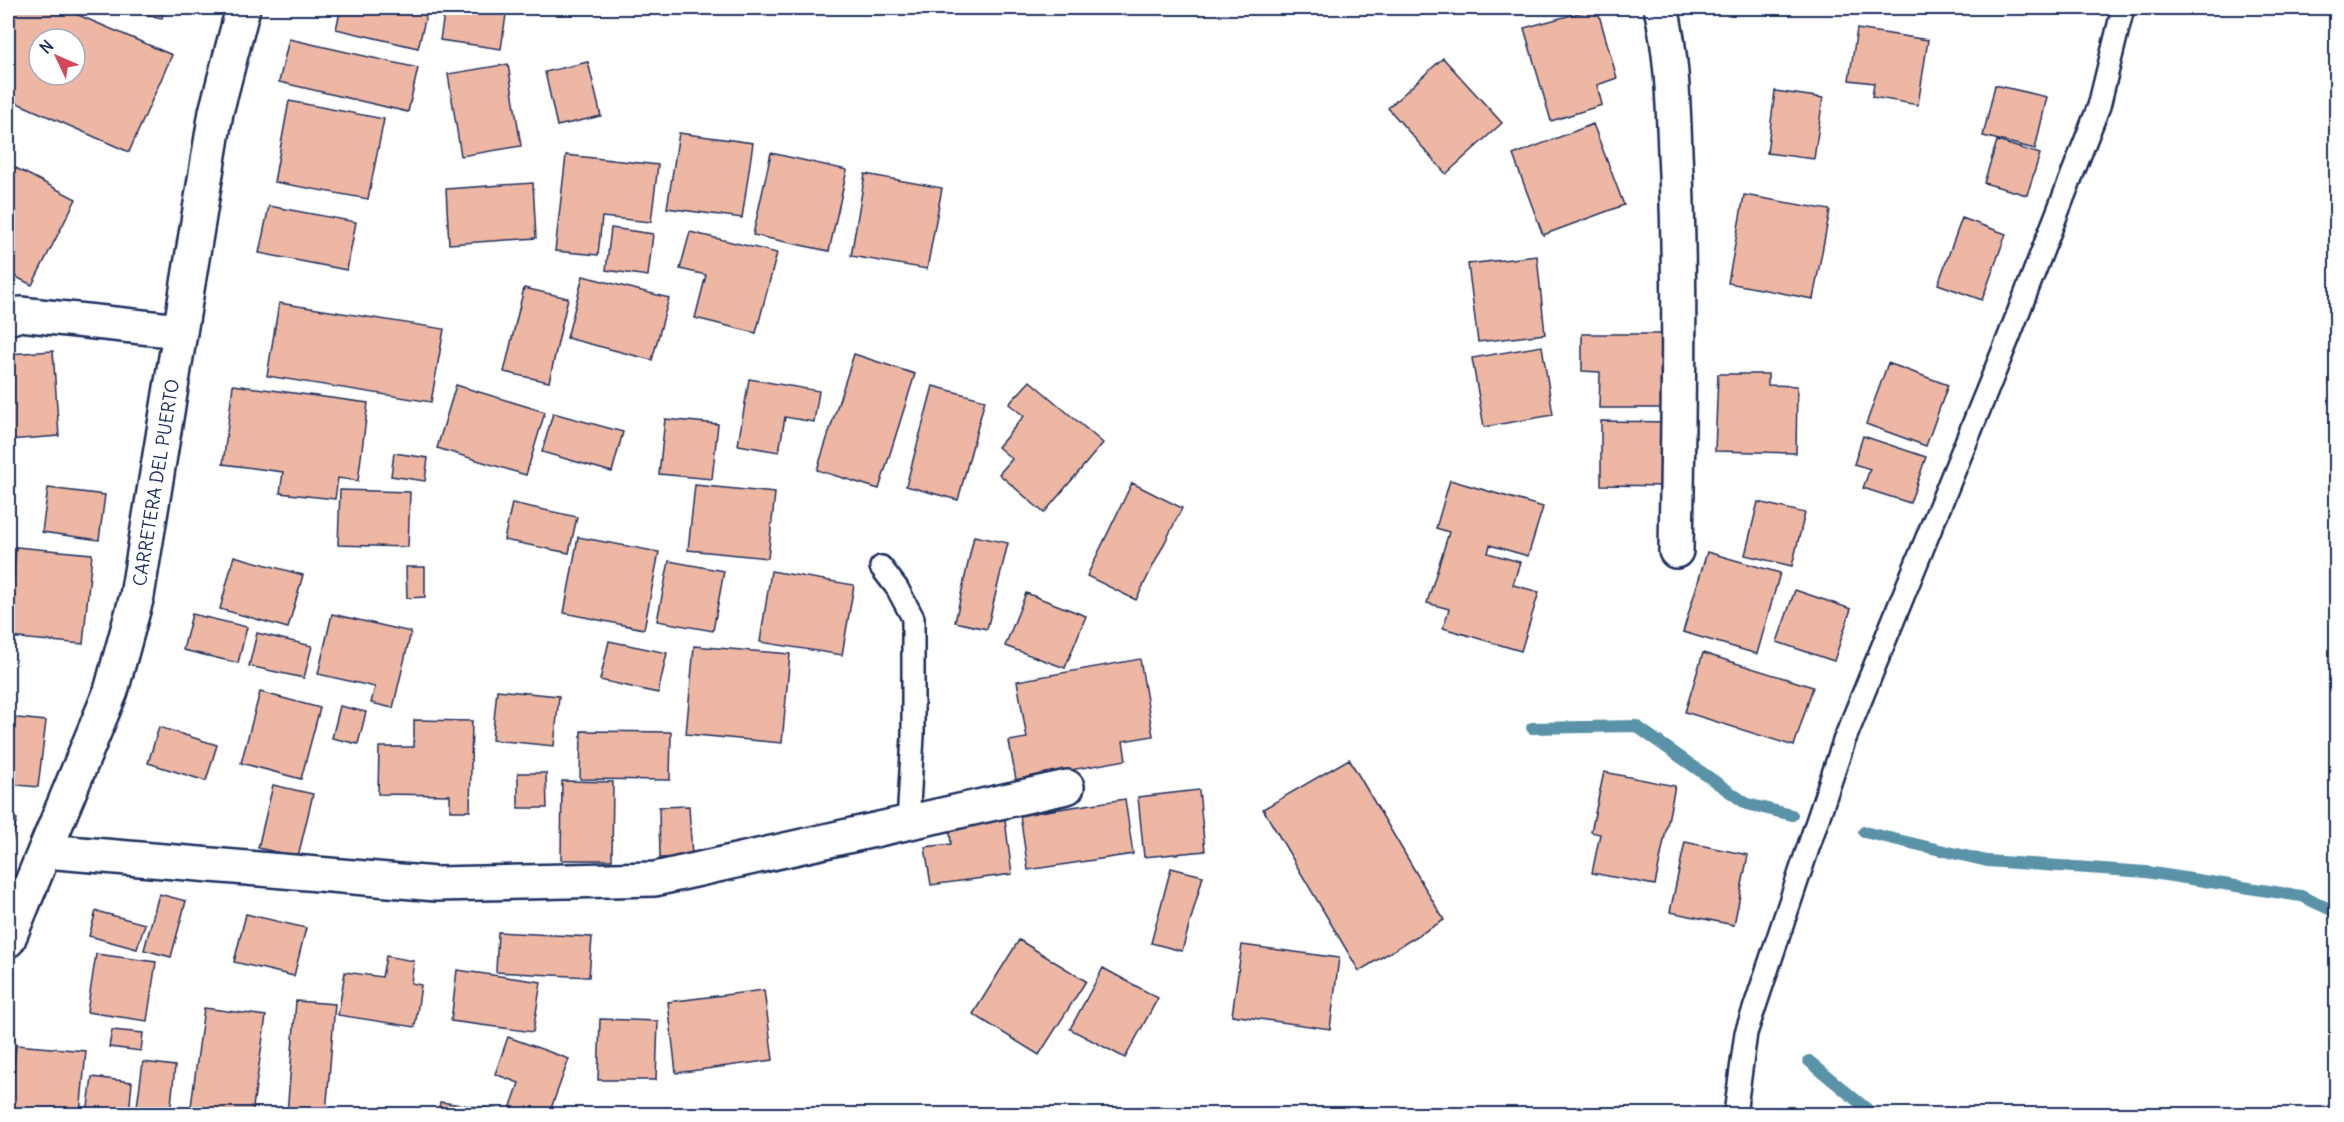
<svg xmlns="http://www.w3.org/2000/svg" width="2344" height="1122" font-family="Delius,sans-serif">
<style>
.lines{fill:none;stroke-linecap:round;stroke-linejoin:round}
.stream{stroke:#5a93a8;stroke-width:12}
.building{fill:#eeb7a3;stroke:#1b2f5e;stroke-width:1.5;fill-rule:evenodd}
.service-casing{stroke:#1b2f5e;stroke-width:26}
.minor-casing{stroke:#1b2f5e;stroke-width:38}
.secondary-casing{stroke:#1b2f5e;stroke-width:38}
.service{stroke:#fff;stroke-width:21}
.minor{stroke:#fff;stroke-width:33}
.secondary{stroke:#fff;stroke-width:33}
.labels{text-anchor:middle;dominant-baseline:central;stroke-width:5;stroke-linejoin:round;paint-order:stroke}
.street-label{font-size:18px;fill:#1b2f5e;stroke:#fff}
</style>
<rect width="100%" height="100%" fill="#fff"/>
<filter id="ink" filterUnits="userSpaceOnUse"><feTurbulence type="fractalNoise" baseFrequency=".0167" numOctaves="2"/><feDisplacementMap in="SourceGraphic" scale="12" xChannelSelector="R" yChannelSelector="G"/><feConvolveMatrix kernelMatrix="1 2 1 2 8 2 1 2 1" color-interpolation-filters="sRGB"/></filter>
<g filter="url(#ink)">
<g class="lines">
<path class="stream" d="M1532,728l104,-2 111,78 45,11
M1864,832l123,29 159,11 155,24 35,16
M1809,1061l64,53"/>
</g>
<path class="building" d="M8,8h54l110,47 -43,97 -121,-53zM39,39h36v36h-36z
M111,8h54l-3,10z
M341,8h87l-10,40 -82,-19z
M445,8h62l-6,41 -61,-9z
M1597,8l20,70 -20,7 5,20 -51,16 -27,-93z
M1857,29l71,11 -10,65 -46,-8 2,-14 -25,-3z
M289,39l129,29 -10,44 -129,-30z
M1443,58l59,65 -56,51 -58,-66z
M588,62l13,54 -44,10 -12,-54z
M508,64l13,82 -60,10 -13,-82z
M1995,85l52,12 -12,52 -52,-13z
M1775,91l48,7 -9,61 -47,-6z
M289,101l95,18 -16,80 -94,-17z
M1593,124l31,81 -81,30 -30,-80z
M679,133l74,10 -11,75 -75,-10z
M1997,141l43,13 -13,41 -43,-12z
M771,153l76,17 -18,81 -76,-16z
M566,155l92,10 -7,57 -49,-5 -4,38 -43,-4z
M8,164l68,35 -44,86 -24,-12z
M865,174l77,14 -15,81 -76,-13z
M533,183l3,55 -87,6 -3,-55z
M1744,195l86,15 -17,89 -85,-16z
M269,206l87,16 -9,48 -88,-17z
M1962,218l44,16 -24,66 -44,-16z
M611,228l42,6 -5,42 -42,-6z
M690,232l87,21 -21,80 -61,-15 11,-43 -26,-6z
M1537,256l8,78 -67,8 -10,-78z
M583,276l86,22 -17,62 -85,-22z
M524,288l44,10 -19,84 -45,-10z
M279,303l165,26 -13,73 -164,-26z
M1582,334h89v74h-72l1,-36 -18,-1z
M1542,346l11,69 -69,12 -12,-69z
M53,351l6,85 -51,4v-86z
M854,354l61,20 -36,115 -62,-19z
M1888,363l60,22 -22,61 -60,-22z
M1718,374h50v11l29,1 -1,67 -81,-2z
M749,379l70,12 -5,31 -29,-5 -6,35 -41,-7z
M1030,381l73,62 -59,70 -45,-39 13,-15 -14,-12 26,-31 -15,-12z
M233,385l135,18 -10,78 -20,-3 -3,21 -55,-6 3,-21 -60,-8z
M456,385l89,27 -19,63 -89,-27z
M933,386l52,14 -27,100 -52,-14z
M553,413l70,19 -11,40 -70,-20z
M665,419l53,5 -6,55 -53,-5z
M1601,421l70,1 -1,64 -69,-1z
M1863,436l63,21 -16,46 -47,-15 7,-19 -16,-5z
M394,453l34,5 -3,23 -34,-5z
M1450,480l93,27 -15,49 -38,-11 -2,8 32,9 -7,23 26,7 -18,59 -78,-23 6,-19 -22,-6 22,-71 -13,-4z
M1132,483l50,25 -46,92 -49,-24z
M695,485l80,8 -7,65 -80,-8z
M48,488l57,7 -6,45 -57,-8z
M340,490l70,2 -2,55 -70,-2z
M1758,502l47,11 -13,53 -47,-11z
M512,503l65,14 -8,36 -65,-13z
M974,536l34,7 -21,86 -32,-7z
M578,537l81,15 -15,77 -80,-16z
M16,547l76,7 -9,90 -75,-7z
M1707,552l73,21 -23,81 -74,-22z
M234,556l69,19 -15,53 -68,-19z
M669,561l55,10 -11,60 -56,-10z
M406,567h19v30l-18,1z
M771,571l83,14 -12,70 -82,-13z
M1795,590l56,19 -17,52 -57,-19z
M1026,593l60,23 -21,52 -60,-22z
M192,614l55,13 -9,36 -55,-13z
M332,614l79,18 -18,76 -22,-5 4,-16 -57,-13z
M257,633l55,13 -8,32 -55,-12z
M609,641l58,12 -9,40 -58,-13z
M694,646l96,8 -8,89 -96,-9z
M1703,653l110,34 -19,59 -109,-34z
M1140,659l13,77 -30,5 3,19 -110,20 -7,-39 18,-3 -10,-57z
M497,690l62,6 -5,50 -62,-6z
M260,692l60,16 -19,71 -60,-16z
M340,706l26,6 -8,32 -26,-6z
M8,717l38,4 -8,66 -30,-3z
M414,720l58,1 -2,90h-20v-16l-72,-1 1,-47h35z
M159,727l58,18 -11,36 -58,-18z
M581,731l90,1 -1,48 -90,-1z
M1349,759l95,161 -85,51 -96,-162z
M1604,772l71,14 -20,99 -63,-12 8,-39 -9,-2z
M518,773h28l1,35h-29z
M562,781l51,1 -1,78h-51z
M273,785l40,9 -15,63 -40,-9z
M1199,790l6,61 -61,6 -6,-60z
M1125,799l8,55 -105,16 -8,-55z
M689,806l3,51 -32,1 -1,-51z
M1004,812l8,62 -81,11 -6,-38 26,-3 -2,-24z
M8,817l9,2 -9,37z
M1685,842l63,13 -14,70 -64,-13z
M1171,868l32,8 -21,75 -31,-8z
M159,894l27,7 -15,56 -27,-7z
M96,911l49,13 -8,25 -48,-13z
M246,914l60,14 -12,48 -60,-14z
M498,932l94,5 -3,40 -93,-5z
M1019,940l67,41 -47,74 -66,-41z
M1242,945l97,13 -9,71 -98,-14z
M96,954l60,8 -9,59 -60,-9z
M386,956l28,5 -3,22 10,2 -6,42 -77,-12 7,-43 37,5z
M1103,968l55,30 -33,60 -55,-29z
M457,970l84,12 -8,50 -82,-11z
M764,990l9,70 -97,13 -8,-71z
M296,1001l39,3 -9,110h-39z
M204,1008l62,8 -14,98h-62z
M600,1019l58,2 -2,59h-58z
M112,1030l31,3 -2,18 -32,-4z
M508,1037l61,22 -20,55h-22l-17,-5 9,-26 -24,-9z
M16,1045l70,6 -6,63h-71z
M143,1062l32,4 -5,48h-34z
M92,1077l40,5 -3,32h-42z
M440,1102l59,8v4h-61z"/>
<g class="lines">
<g class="service-casing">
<path id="service" d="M881,567l16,21 16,30v118l-5,87
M1735,1114l11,-81 98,-292 164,-402 91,-233 24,-98"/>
</g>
<g class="minor-casing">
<path id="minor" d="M1661,8c13,54 12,110 15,166 5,126 2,251 0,377
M8,318l12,-4 160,17
M45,851l391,33 219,-5 412,-92"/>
</g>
<g class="secondary-casing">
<g id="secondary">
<path id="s1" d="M8,940l103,-249 26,-95 79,-484 27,-104"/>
</g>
</g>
<use href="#service" class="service"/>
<use href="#minor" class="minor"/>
<use href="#secondary" class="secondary"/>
</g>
</g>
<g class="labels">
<g class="street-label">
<text stroke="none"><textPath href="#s1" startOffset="483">CARRETERA DEL PUERTO</textPath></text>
</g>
</g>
<rect width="2344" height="1122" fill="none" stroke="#fff" stroke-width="30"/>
<rect x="15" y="15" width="2314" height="1092" fill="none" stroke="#1b2f5e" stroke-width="2" filter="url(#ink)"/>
<g transform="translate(57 57) rotate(314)"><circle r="28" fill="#ffffff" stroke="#a4acbf" stroke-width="1.5"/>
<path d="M0-4.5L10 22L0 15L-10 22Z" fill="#d1495b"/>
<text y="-9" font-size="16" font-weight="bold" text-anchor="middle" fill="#1b2f5e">N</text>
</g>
</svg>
